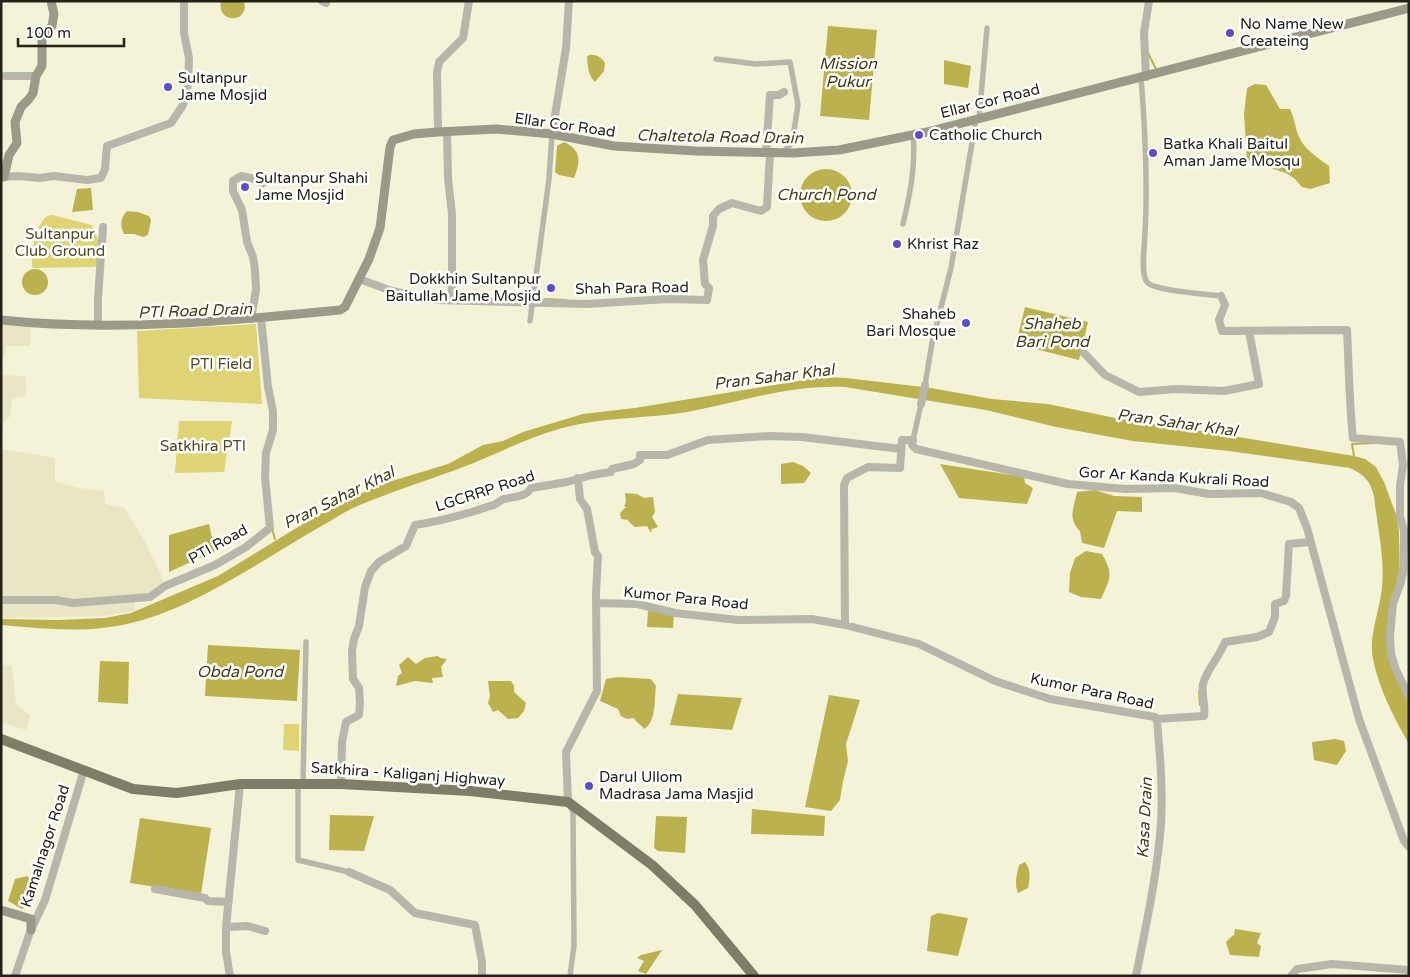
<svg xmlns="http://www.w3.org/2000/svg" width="1410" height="977" font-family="'Varela Round',sans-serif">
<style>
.built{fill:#e9e6c4}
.green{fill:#ded473}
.water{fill:#bcb14f}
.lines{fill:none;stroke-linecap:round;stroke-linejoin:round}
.stream{stroke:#bcb14f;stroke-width:2}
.minor{stroke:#b7b6ab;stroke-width:5.5}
.tertiary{stroke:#b7b6ab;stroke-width:8}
.secondary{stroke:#9b9a8a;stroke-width:9}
.trunk{stroke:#7e7d67;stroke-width:10}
.poi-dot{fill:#5b4dc5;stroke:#fff;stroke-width:2}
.labels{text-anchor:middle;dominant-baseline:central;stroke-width:5;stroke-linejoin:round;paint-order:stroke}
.poi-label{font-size:15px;fill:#24231a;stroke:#fff;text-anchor:start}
.street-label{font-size:15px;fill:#24231a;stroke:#fff}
.park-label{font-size:15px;fill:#4e4a21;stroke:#fff}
.water-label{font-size:16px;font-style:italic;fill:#433e15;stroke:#fff}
</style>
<rect width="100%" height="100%" fill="#f4f2d7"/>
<path class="built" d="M1,322l30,5 -1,19h-24l-1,10h-4z
M1,374l25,3v19l-14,2 -2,18 -9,10z
M1,449l54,9v24l25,6 24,3 1,13 19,4 20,32 20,41 -15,12 -14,3v15l-31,5 -103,2z
M1,664l11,2 4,38 14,12 -4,14 -25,-8z"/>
<path class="green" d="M52,215l40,10 6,14v27l-6,1 -59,1c-4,-10 3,-43 12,-50 1,-2 5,-3 7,-3z
M256,324l6,80 -123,-6 -2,-67z
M179,421h53l-8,51 -49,1z
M284,724h15v27l-16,-1z"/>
<path class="water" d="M221,1h23c6,23 -28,23 -23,0z
M828,26l49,4 -8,90 -49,-4z
M589,55c7,-1 12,2 16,8l-1,8 -9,11c-7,-7 -7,-15 -8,-25z
M944,60l27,6 -3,22 -24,-4z
M1255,84l11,1 14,24h10c5,10 5,19 9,28 5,12 19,21 30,29l1,17 -20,6 -8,-2 -7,-8 -9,-6 -39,-13 -3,-46 3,-26z
M564,142c17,8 17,18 10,36l-15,-3 -4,-3 2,-26z
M800 195a26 26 0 1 1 52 0a26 26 0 1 1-52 0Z
M91,188l2,22 -21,2 5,-23z
M127,211l11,1 11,4 2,4 -3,15 -5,2 -9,-3h-10c-4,-7 -4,-17 3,-23z
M22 282a13 13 0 1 1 26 0a13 13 0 1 1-26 0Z
M1025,307l63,15 -9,38 -63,-16z
M823,377l23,1 85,10 61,11 56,5 72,15 69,10 165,27 11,3 11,8 8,15 13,35 2,15v39l-6,33 -4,33 12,46 8,18v43c-15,-26 -30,-55 -36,-85 -5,-23 7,-48 9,-72 3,-30 -5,-61 -8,-91 -4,-16 -10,-21 -24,-28l-121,-17 -96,-10 -77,-14 -70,-17 -141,-23c-54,-3 -105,15 -158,25 -36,6 -72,5 -107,12 -43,8 -82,30 -122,45 -35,13 -71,24 -105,39 -12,6 -24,14 -35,20 -56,32 -120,78 -183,94 -44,12 -90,7 -134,3v-6l57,1 47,-2 26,-5 87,-37 93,-57 32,-17 39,-18 66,-20 35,-19 20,-4 20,-9 60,-18 52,-6z
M793,462l10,4 8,7 -7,10 -23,1v-20z
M940,464l84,13 1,6 8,5 -6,16 -68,-6z
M1095,490l19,6 28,1v15l-25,-1 -13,37 -22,-5 -2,-12c-13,-13 -6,-23 -3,-39z
M625,493l12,1 7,4 9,-1 2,15 -3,5 6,10 -6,2 -1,4 -4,-7 -12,1 -7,-6 1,-1 -8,-1 -1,-6 6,-6 -2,-1 2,-4z
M209,524l6,27 -46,21v-37z
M1086,551l16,3c12,21 8,24 -1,45l-20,-2 -12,-5 1,-19 5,-15z
M648,611l26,2 -1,15 -26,-1z
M208,645l92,5 -3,51 -92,-5z
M438,656l2,2 7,1 -6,8 2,10 -11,1 1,5 -18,-2 -19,5 2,-10 4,-3 -3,-8 9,-8 8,7 9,-6z
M100,661l29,1 -1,42 -30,-2z
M618,677l33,2 5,7c-2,13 1,35 -12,43 -3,-5 -8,-6 -10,-11l-7,1 -6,-3 -3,-7 -18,-8 6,-22z
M488,681h23l3,5v6l12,11 -2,8 -6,7 -10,1 -10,-9 -5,2 -5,-9 2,-7z
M678,694l64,4 -10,32 -62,-5z
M829,695l31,5 -14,44 2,17 -5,20 -3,19 -9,11 -26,-4z
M1335,739l9,2 2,10 -9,14 -23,-5 -2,-18z
M752,809l73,7 -1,20 -73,-2z
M330,815l44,1 -10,35 -35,-1z
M656,816l31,1 -2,36 -27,-2 -4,-3z
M140,818l71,10 -10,66 -71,-11z
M1025,862c6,7 5,17 3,26l-10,5c-4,-9 -1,-19 1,-28z
M27,876l12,12 -7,13 -10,8 -14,-8 7,-22z
M938,913l30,5 -10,38 -31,-5 4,-35z
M1235,929l26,4 -4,10 4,3 -2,11 -29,-2 -4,-13 6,-6 2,-1z
M662,950l-16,24 -8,-3 6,-10 -7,-3 4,-3z"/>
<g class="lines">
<path class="stream" d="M1148,53l8,16
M545,299l21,1
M1354,456l-2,-12 23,-1
M272,529l3,10
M1199,692l1,13"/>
<path class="minor" d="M716,59l40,5 34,-2 8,43 -6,38 -10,10
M1141,77c4,51 7,104 4,156 0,12 -5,40 2,49 6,9 61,12 74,14
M979,119l8,-91
M903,224c7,-30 13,-58 10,-90
M530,321l19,-142 3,-45
M925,385l7,-42 19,-75 25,-149
M913,440l8,-36
M298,783v77l51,12
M303,783l3,-141
M570,976l4,-31 -1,-133 -3,-6"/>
<path class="tertiary" d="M322,1l4,2
M5,76h31
M1146,77l-2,-44 5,-32
M447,131l1,47 4,36v86
M438,132l-1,-59 2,-11 24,-24 6,-37
M552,134l14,-86 3,-47
M766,153l4,-58h9l5,-3
M1,177l17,-1 22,2 14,-2 33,4 14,-2 4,-9 2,-23 64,-23 12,-18 5,-20 1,-27 -5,-25v-32
M359,279l33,12 45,9 150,4 81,-5 39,1 2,-12 -4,-4 -2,-24 10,-34v-10l6,-7 13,-6 29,8 6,-4 3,-54
M1221,296l4,9 -6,15 3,11 125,-1c2,37 2,72 6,108l47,4 3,23 -3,21v30l4,15 -1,40 -2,11 -8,22 -3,32 1,18 5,16 13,26
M251,319l5,-29 -1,-20 -2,-13 -6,-15 -5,-32 -9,-19v-10l8,-5 10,2 12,5
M98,326v-28l5,-71
M1083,352l22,23 34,17 37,-3 48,2 35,-7 -10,-53
M921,404l4,-19
M1,600h55l17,3 77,-6 15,-11 50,-21 31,-18 24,-19 -5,-51 1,-24 7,-23v-19l-5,-24 -7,-69
M596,603l41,1 38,9 63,7 74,-1 33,6 74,19 76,37 55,18 105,18 2,4c3,34 6,69 4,103 -4,51 -15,102 -25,152
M845,625l-1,-140 3,-7 21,-11 32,1 2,-28h11l-1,5 4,4 152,35 57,5 50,-1 34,6 52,-1 30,9 8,6 8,20 52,191 45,122 5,6
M1157,719l47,-3c2,-11 -3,-21 -1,-32 4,-15 17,-28 22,-42l32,-5 12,-5 6,-15v-13l9,-3 2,-5 3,-52 21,-2
M341,784l1,-42 4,-20 13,-7 1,-11 -1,-16 -6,-9 -1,-28 2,-12 5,-13 6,-39 6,-16 8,-9 27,-16 9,-21c21,-3 40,-8 60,-14 7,-2 13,-5 19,-6 3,-1 6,-5 10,-6 8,-2 23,-2 27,-11l36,-6 25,-7 19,-3 1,-3 22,-5 6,-4v-5h27l41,-15 61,-4 33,1 99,12
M568,802l-2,-50 31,-61 -1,-98 2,-37 -3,-4 -8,-43 -7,-10 -2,-21
M349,872l41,18 25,23 60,12 7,37v14
M155,889l50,9 3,3 20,1
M226,927l22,-1 17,5
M15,976l15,-44 15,-32 39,-130
M230,976l-4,-24v-25l14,-143
M1291,976l6,-7 35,-5 77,6"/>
<path class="secondary" d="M4,177l5,-22 8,-12 -2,-21 6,-15 8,-8 4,-6 3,-17 6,-10v-30l10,-10 2,-12 -3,-13
M1,320c113,12 227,1 339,-10l5,-3 24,-48 11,-31 10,-81 3,-7 21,-6 24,-2 58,-3 56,5 62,12 82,5 97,2 46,-3 88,-18 482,-124
M1,910l30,9v11"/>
<path class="trunk" d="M1,739l132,50 44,4 63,-9h101l129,7 98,11 84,63 43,40 59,71"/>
</g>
<g class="poi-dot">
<circle cx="1230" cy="33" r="5"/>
<circle cx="168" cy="87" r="5"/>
<circle cx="919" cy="135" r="5"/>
<circle cx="1153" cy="153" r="5"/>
<circle cx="245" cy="187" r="5"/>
<circle cx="897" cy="244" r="5"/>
<circle cx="551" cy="288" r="5"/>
<circle cx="966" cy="323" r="5"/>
<circle cx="589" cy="786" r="5"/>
</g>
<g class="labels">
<g class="poi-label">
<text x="1240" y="24">No Name New<tspan x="1240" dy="17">Createing</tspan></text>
<text x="178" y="78">Sultanpur<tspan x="178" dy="17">Jame Mosjid</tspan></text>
<text x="929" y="135">Catholic Church</text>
<text x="1163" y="144">Batka Khali Baitul<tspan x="1163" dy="17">Aman Jame Mosqu</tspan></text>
<text x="255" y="178">Sultanpur Shahi<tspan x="255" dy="17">Jame Mosjid</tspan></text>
<text x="907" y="244">Khrist Raz</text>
<text x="541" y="279" text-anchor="end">Dokkhin Sultanpur<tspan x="541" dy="17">Baitullah Jame Mosjid</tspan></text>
<text x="956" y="314" text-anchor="end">Shaheb<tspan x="956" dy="17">Bari Mosque</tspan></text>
<text x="599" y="777">Darul Ullom<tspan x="599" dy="17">Madrasa Jama Masjid</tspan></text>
</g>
<g class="street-label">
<text transform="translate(990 101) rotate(-14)">Ellar Cor Road</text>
<text transform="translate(565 125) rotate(8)">Ellar Cor Road</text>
<text transform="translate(632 288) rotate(-1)">Shah Para Road</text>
<text transform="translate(1174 477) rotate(3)">Gor Ar Kanda Kukrali Road</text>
<text transform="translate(485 491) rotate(-18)">LGCRRP Road</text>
<text transform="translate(218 544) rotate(-29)">PTI Road</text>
<text transform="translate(686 598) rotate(6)">Kumor Para Road</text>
<text transform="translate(1092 691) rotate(12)">Kumor Para Road</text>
<text transform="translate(408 774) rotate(4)">Satkhira - Kaliganj Highway</text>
<text transform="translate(45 846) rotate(-72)">Kamalnagor Road</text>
</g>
<g class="park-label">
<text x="60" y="234">Sultanpur<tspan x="60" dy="17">Club Ground</tspan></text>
<text x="221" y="364">PTI Field</text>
<text x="203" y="446">Satkhira PTI</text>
</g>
<g class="water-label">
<text x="848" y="64">Mission<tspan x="848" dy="18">Pukur</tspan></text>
<text transform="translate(720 137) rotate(1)">Chaltetola Road Drain</text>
<text x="826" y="195">Church Pond</text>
<text transform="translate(195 311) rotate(-2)">PTI Road Drain</text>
<text x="1052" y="324">Shaheb<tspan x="1052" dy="18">Bari Pond</tspan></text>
<text transform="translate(774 377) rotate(-7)">Pran Sahar Khal</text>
<text transform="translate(1177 423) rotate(8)">Pran Sahar Khal</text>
<text transform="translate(339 498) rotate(-26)">Pran Sahar Khal</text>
<text x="240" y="672">Obda Pond</text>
<text transform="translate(1145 818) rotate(-87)">Kasa Drain</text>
</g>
</g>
<rect width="1410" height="977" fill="none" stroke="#24231a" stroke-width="5"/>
<path d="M18 38v8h106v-8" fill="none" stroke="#24231a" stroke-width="2.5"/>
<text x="25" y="38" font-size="15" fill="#24231a" stroke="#ffffff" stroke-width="4" paint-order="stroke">100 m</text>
</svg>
